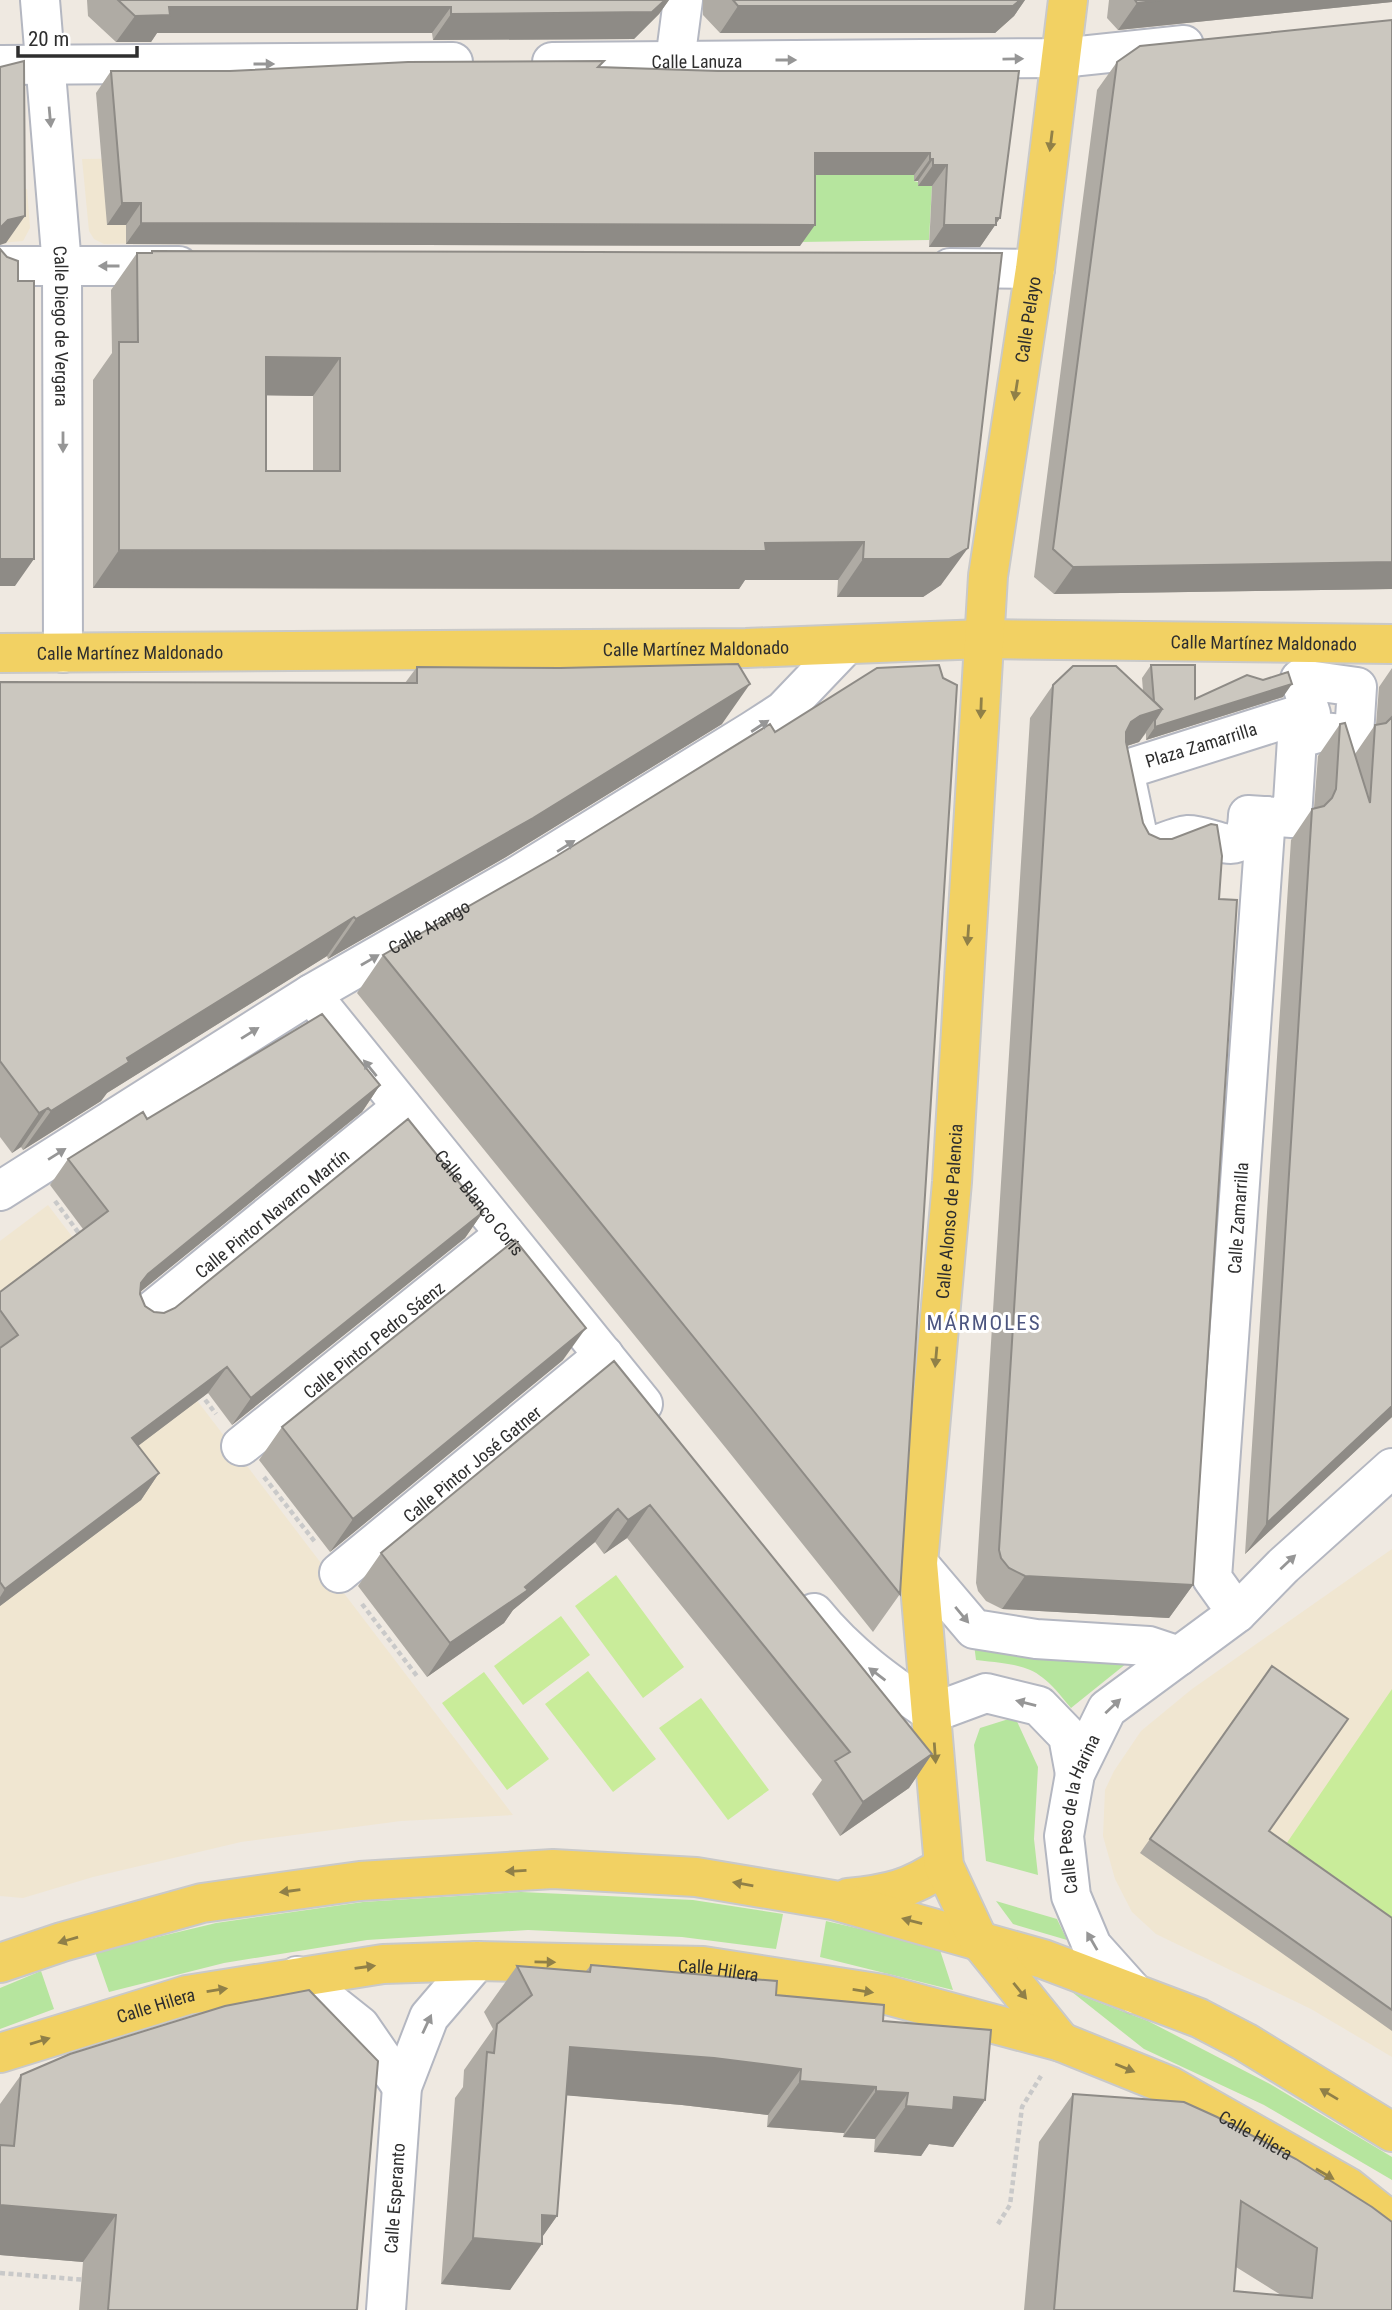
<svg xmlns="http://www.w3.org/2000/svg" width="1392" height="2310" font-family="'Roboto Condensed',sans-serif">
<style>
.education{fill:#f0e6d1}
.green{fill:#b6e59e}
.pitch{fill:#c9ec9a}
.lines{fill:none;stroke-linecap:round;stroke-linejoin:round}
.minor-casing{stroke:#b4b7c1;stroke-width:42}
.major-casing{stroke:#c9c9c9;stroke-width:42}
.path{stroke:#c9c9c9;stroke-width:4.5;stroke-dasharray:5 3.5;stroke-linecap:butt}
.minor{stroke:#fff;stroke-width:38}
.major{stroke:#f2d163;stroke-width:38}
.wall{fill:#afaba4;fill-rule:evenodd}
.shaded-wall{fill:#8e8b86}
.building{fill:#cbc7bf;stroke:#8e8b86;stroke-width:2;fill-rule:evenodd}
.oneway{fill:#969696}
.oneway2{fill:#908048}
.labels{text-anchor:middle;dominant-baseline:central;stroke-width:6;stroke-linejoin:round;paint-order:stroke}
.street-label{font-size:18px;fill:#2e2e2e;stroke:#fff}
.quarter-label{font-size:21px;letter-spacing:2px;fill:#4d5680;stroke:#fff}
</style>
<rect width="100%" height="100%" fill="#efe9e1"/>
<path class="education" d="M158,158l-1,85 -53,1 -10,-5 -5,-8 -7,-72z
M0,189h27l3,39 -7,13 -23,2z
M48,1205l465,610 -112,6 -160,21 -148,35 -70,21 -23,-2v-655z
M1392,1549v508l-81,-48 -155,-75 -24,-22 -17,-33 -12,-43 2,-46 9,-19 27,-40 51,-42z"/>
<path class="green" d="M852,138v37h22l19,-36 1,36h20v6l18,5 -3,54 -129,2 10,-75z
M974,1644l158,15 -61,49c-34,-43 -42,-42 -95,-48z
M1015,1717l23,50 -4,72 4,36 -52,-14 -12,-116 6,-17z
M521,1892l172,8 90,14 -7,35 -94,-12 -154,-7 -161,10 -143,23 -115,29 -14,-40 121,-29 147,-21z
M996,1901l61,18 10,21 -54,-16z
M826,1921l113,26 14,43 -133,-33z
M41,1971l13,38 -54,20v-41z
M1072,1992l76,29 122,63 122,73v23l-128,-75 -120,-56z"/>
<path class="pitch" d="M616,1575l68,92 -41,31 -68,-92z
M561,1616l29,39 -67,50 -29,-39z
M588,1671l68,88 -43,33 -68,-88z
M484,1672l65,87 -42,31 -65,-87z
M1392,1689v236l-110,-75z
M701,1698l68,92 -41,30 -69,-92z"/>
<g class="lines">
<g class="minor-casing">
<g id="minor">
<path id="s1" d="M40,0l22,266 1,387"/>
<path d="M675,61l8,-61"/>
<path id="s2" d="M552,62l509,-4 123,-13"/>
<path d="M0,65l453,-3"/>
<path d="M0,266h179"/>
<path d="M950,268l85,1"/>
<path d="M1300,679l57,8 -3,48 -33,-3 -24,7 -5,79 -44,-3c-2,50 -32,20 -60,20 -12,1 -35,12 -47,16l-17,-81 180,-57 7,1z"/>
<path id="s3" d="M311,994l332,410"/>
<path id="s4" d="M0,1191l311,-197 206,-118 235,-145 31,-20 63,-66"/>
<path id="s5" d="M143,1318l259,-211"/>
<path id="s6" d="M241,1446l264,-212"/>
<path d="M918,1563l56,66 62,10 113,7 30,10"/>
<path id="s7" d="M339,1573l265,-218"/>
<path d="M814,1613c34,42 74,70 118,100l54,-20 53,13 29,30 7,38"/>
<path id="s8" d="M1237,1613l-25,-35 54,-762"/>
<path d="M297,1976l63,50 42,61"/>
<path id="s9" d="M1135,1994l-43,-48 -21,-50 -7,-60 11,-62 32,-65 130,-96 46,-47 109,-98"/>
<path id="s10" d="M386,2310l16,-223 27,-70 48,-56"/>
</g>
</g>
<g class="major-casing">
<g id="major">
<path id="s11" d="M0,653l746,-5 237,-9 409,5"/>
<path d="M848,1898c41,-4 62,-9 96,-32"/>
<path d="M0,1963l62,-21 140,-39 158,-22 193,-12 143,8 137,23 210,59 156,59 46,24 147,90"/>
<path id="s12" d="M1061,2042l-83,-103 -34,-73 -26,-303 34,-381 36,-606 47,-307 33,-269"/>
<path id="s13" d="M0,2053l187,-58 196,-31 94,-3 226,5 180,28 178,48 109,44 178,101 44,35"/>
</g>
</g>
<path class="path" d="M55,1201l26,35
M200,1393l16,21
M264,1477l51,65
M362,1604l55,72
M998,2224l12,-19 12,-98 19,-31
M0,2273l86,7"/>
<use href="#minor" class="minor"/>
<use href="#major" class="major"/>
</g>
<path class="wall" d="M87,0h582l-10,14 -25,25 -201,1 -1,-7h-275l-6,9h-35l-28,-26z
M703,0h322l-11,16 -19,17h-275l-17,-18z
M1109,0h283v2l-274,28 -11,-12z
M1117,62l275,527 -338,5 -20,-17 63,-487z
M600,67l118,4h301l-19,147 -20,29h-51l3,-61h-14v-5h-4v-6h-99l-15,71 -674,-2v-19h-19l-11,-132 15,-22h119z
M152,251l850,2 -61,332 -18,12h-86l1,-17h-93l-6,9 -646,-1v-208l19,-27 -1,-63 26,-37h14zM266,395l47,1v75h-47z
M1151,665l44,34 88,-2 -137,43v-7l-7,9 -12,4 16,77 6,11 70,65 -26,686 -24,33 -167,-9 -16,-8 -8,-10 -2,-8 54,-865 23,-33 90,6 -1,-13z
M417,667l305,57 -216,133 -178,102 -1,-3 -220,137 -6,8 -78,49 -2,-3 -9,6 -12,-16v-455l405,1z
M1392,668v749l-147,137 46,-714 21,-31 2,-1 4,-52 22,-32 15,30 20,-29h1l3,-38z
M555,857l345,737 -27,38 -148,-185 -368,-454 26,-38z
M380,1085l-18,27 -222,180v2l5,12 9,6 10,1 319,-101 -18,26 -233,187 -24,-32 -70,53 21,27 -18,27 -141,106v-314l83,-63 -33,-44 18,-26 79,-40z
M563,1360l-233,192 -71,-92 23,-33z
M614,1361l318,393 -23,34 -69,48 -28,-42 10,-14 -195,-242 -23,16 -9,-12 -82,68 -9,13 -77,54 -69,-91 23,-33z
M1272,1666l-3,165 123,87v113l-252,-178z
M591,1965l185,30 107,26 102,79 -32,47 -24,-3 -8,12 -47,-4 1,-13 -32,-2 1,-4 -77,-6 1,-12 -86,-10 -116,-10 -9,121 -15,21 -32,53 -69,-6 14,-186 8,-11 1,-17 29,-41 -9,-17 33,-46 69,5z
M21,2075l336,235h-278l4,-48 -83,-7v-151z
M1073,2094l111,8 208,208h-368l15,-168zM1236,2267l45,28 -47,-4z"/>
<path class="shaded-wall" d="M669,0l-10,14 -25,25 -201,1 18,-26z
M1025,0l-11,16 -19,17h-275l18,-27z
M1163,0h229v2l-274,28 19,-27z
M169,7h282l-19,26h-275l-6,9h-35l19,-26z
M815,153h115l-16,22h-114z
M930,159h3l-15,22h-4z
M933,165h14l-15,21h-14z
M122,203h19l-15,22h-19z
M25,216l-19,27 -6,2v-17l8,-8z
M1000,218l-20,29h-51l15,-22z
M141,223l674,2 -15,21 -674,-2z
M266,357l74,1 -27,38 -73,-1z
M864,542l-26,38h-93l-6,9 -646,-1 26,-38z
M968,548l-27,37 -18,12h-86l26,-38z
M0,559h34l-19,27h-15z
M1392,562v27l-338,5 19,-27z
M750,684l-28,40 -216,133 -178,102 28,-40z
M1292,684l-9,13 -137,43 9,-13z
M1162,709l-23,33 -22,7 14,-27 9,-6z
M354,917l-27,39 -220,137 -6,8 -78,49 28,-39 76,-53z
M380,1085l-18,27 -233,189 19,-27z
M48,1108l-27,39 -9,6 27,-40z
M483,1212l-18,26 -233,187 19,-27z
M586,1328l-23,32 -233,192 23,-33z
M227,1367l-19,26 -94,71 18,-26z
M1392,1406v11l-147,137 22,-31z
M159,1473l-18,27 -141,106v-9l5,-8z
M650,1505l-23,33 -23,16 24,-34z
M618,1509l-23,33 -82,68 -9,13 -77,54 23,-34 75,-56z
M1025,1576l168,9 -24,33 -167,-9z
M932,1754l-23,34 -69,48 23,-34z
M570,2047l144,11 87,11 -33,46 -86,-10 -144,-12z
M800,2081l76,6 -32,46 -77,-6z
M876,2091l32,2 -33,46 -32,-2z
M954,2097l31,3 -32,47 -24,-3 -8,12 -47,-4 32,-46z
M0,2205l116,10 -33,47 -83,-7z
M542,2215l15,1 -19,27 4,1 -32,46 -69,-6 32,-46z"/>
<path class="building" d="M118,0h547l-13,12 -201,2v-7h-282l1,8 -35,1z
M733,0h287l-7,6h-275z
M1135,0h28l-26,3z
M1392,20v542l-319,5 -20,-18 64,-487 23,-16z
M24,61l1,155 -17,4 -8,8v-161z
M604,61l-6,6 120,4h301l-19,147h-4v7h-52l3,-60h-14v-6h-3v-6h-115v72l-674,-2v-20h-19l-11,-132h119l178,-9z
M0,249l7,8 11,4v20h16v278h-34z
M152,251l850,2 -34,295 -19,11h-86l1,-17 -99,1 1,8 -647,-1v-208h19l-1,-89h15zM266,357l74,1v113h-74z
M738,664l12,20 -217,134 -177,101 -2,-2 -227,141 2,4 -78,49 -3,-3 -9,5 -39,-52v-379l417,1v-16l143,1z
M939,665l4,13 14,7 -57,909 -148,-185 -369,-454 172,-98 215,-133 5,8 102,-64z
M1151,665h44v34l52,-24 16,5 25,-8 4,12 -137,43v-7l7,-11 -8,-8z
M1073,666h43l46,43 -22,7 -9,6 -5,10v10l17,81 6,11 11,5h12l39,-15 6,1 5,31 -3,43 18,1 -44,685 -168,-9 -16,-8 -8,-10 -2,-8 54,-865z
M1392,717v689l-125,117 45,-714 12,-3 8,-8 4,-9 4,-65 5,-1 25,80 5,-78 11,-2z
M322,1014l58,71 -232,189 -7,9 -1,11 5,12 9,6 10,1 11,-5 233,-189 75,93 -232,186 -24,-31 -95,71 27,35 -154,116 -5,-7v-234l18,-13 -18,-25v-18l108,-81 -40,-52 75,-47 4,7z
M515,1240l71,88 -233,191 -71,-92z
M614,1361l318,393 -69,48 -28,-41 15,-9 -200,-247 -22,15 -10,-11 -93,78 3,3 -78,53 -69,-90z
M1272,1666l76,53 -79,112 123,87v92l-242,-171z
M591,1965l186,16 -1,14 108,10 -1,16 108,9 -6,70 -31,-3 -1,13 -47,-4 2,-13 -32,-2v-4l-76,-6 1,-12 -87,-11 -144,-11 -13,169 -15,-1v29l-69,-6 14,-186 7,1 3,-29 35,-29 -15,-29 73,6z
M309,1990l69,71 -21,249h-249l8,-95 -116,-10v-60l14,1 7,-71 49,-21 155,-48z
M1073,2094l111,8 33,15 79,42 76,48 20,15v88h-338zM1241,2201l76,47 -5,50 -78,-7z"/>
<defs><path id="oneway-solid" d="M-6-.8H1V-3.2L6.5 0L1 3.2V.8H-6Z" transform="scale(1.75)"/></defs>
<g class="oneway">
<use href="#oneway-solid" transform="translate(1013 59) rotate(-1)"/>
<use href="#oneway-solid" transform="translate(786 60)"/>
<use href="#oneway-solid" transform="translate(264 64)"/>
<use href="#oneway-solid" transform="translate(50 117) rotate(85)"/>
<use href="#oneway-solid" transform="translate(109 266) rotate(-180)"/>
<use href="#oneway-solid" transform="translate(63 442) rotate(90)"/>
<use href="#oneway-solid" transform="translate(760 726) rotate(-33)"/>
<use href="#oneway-solid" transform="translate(566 846) rotate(-32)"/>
<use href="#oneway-solid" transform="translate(370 960) rotate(-30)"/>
<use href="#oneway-solid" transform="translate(250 1033) rotate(-32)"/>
<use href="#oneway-solid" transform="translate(370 1068) rotate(-129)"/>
<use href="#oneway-solid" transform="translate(57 1154) rotate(-32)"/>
<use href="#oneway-solid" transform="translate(1288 1562) rotate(-43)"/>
<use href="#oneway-solid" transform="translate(962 1615) rotate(50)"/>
<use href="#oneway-solid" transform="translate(877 1674) rotate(-143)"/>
<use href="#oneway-solid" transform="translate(1026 1703) rotate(-166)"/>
<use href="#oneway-solid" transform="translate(1113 1706) rotate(-43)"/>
<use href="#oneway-solid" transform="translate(1092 1941) rotate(-120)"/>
<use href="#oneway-solid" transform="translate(427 2024) rotate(-65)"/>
</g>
<g class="oneway2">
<use href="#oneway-solid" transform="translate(1051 141) rotate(97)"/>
<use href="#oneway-solid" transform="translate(1016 390) rotate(99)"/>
<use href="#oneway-solid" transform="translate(981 708) rotate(92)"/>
<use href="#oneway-solid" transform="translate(968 935) rotate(94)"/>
<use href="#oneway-solid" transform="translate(936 1357) rotate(95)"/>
<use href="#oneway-solid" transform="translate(935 1753) rotate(86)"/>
<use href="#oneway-solid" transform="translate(516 1871) rotate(177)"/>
<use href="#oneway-solid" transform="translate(743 1884) rotate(-170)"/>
<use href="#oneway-solid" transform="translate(290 1891) rotate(172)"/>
<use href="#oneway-solid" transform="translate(912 1921) rotate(-165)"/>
<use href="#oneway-solid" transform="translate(68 1940) rotate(164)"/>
<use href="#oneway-solid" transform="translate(545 1962) rotate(1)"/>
<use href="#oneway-solid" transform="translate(365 1967) rotate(-8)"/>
<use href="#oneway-solid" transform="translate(217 1990) rotate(-9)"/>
<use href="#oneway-solid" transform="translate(863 1991) rotate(9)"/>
<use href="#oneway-solid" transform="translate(1020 1991) rotate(51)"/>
<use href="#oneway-solid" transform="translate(40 2041) rotate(-17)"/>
<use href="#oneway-solid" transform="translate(1125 2068) rotate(22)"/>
<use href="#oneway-solid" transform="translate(1329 2094) rotate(-149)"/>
<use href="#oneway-solid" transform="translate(1325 2174) rotate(30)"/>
</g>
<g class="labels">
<g class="street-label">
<text stroke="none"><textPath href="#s2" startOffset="145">Calle Lanuza</textPath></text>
<text stroke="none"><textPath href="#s12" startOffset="1766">Calle Pelayo</textPath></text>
<text stroke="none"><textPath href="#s1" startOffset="327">Calle Diego de Vergara</textPath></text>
<text stroke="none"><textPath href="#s11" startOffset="1264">Calle Martínez Maldonado</textPath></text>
<text stroke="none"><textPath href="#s11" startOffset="696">Calle Martínez Maldonado</textPath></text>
<text stroke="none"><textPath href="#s11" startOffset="130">Calle Martínez Maldonado</textPath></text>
<text transform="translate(1201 745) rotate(-17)">Plaza Zamarrilla</text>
<text stroke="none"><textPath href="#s4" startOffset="504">Calle Arango</textPath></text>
<text stroke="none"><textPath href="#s3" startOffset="268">Calle Blanco Coris</textPath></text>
<text stroke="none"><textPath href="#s12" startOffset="870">Calle Alonso de Palencia</textPath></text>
<text stroke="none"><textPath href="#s5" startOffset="166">Calle Pintor Navarro Martín</textPath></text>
<text stroke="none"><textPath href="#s8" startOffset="404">Calle Zamarrilla</textPath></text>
<text stroke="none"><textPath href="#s6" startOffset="170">Calle Pintor Pedro Sáenz</textPath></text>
<text stroke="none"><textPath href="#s7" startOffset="172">Calle Pintor José Gatner</textPath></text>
<text stroke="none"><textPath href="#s9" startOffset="203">Calle Peso de la Harina</textPath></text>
<text stroke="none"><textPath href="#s13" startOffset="730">Calle Hilera</textPath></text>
<text stroke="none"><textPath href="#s13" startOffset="163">Calle Hilera</textPath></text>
<text stroke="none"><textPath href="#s13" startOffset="1297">Calle Hilera</textPath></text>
<text stroke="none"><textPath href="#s10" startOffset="112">Calle Esperanto</textPath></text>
</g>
<g class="quarter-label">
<text x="984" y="1323">MÁRMOLES</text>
</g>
</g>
<path d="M18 46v10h119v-10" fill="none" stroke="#2e2e2e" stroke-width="3.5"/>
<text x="28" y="46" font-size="21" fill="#2e2e2e" stroke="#ffffff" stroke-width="5" paint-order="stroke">20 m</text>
</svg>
